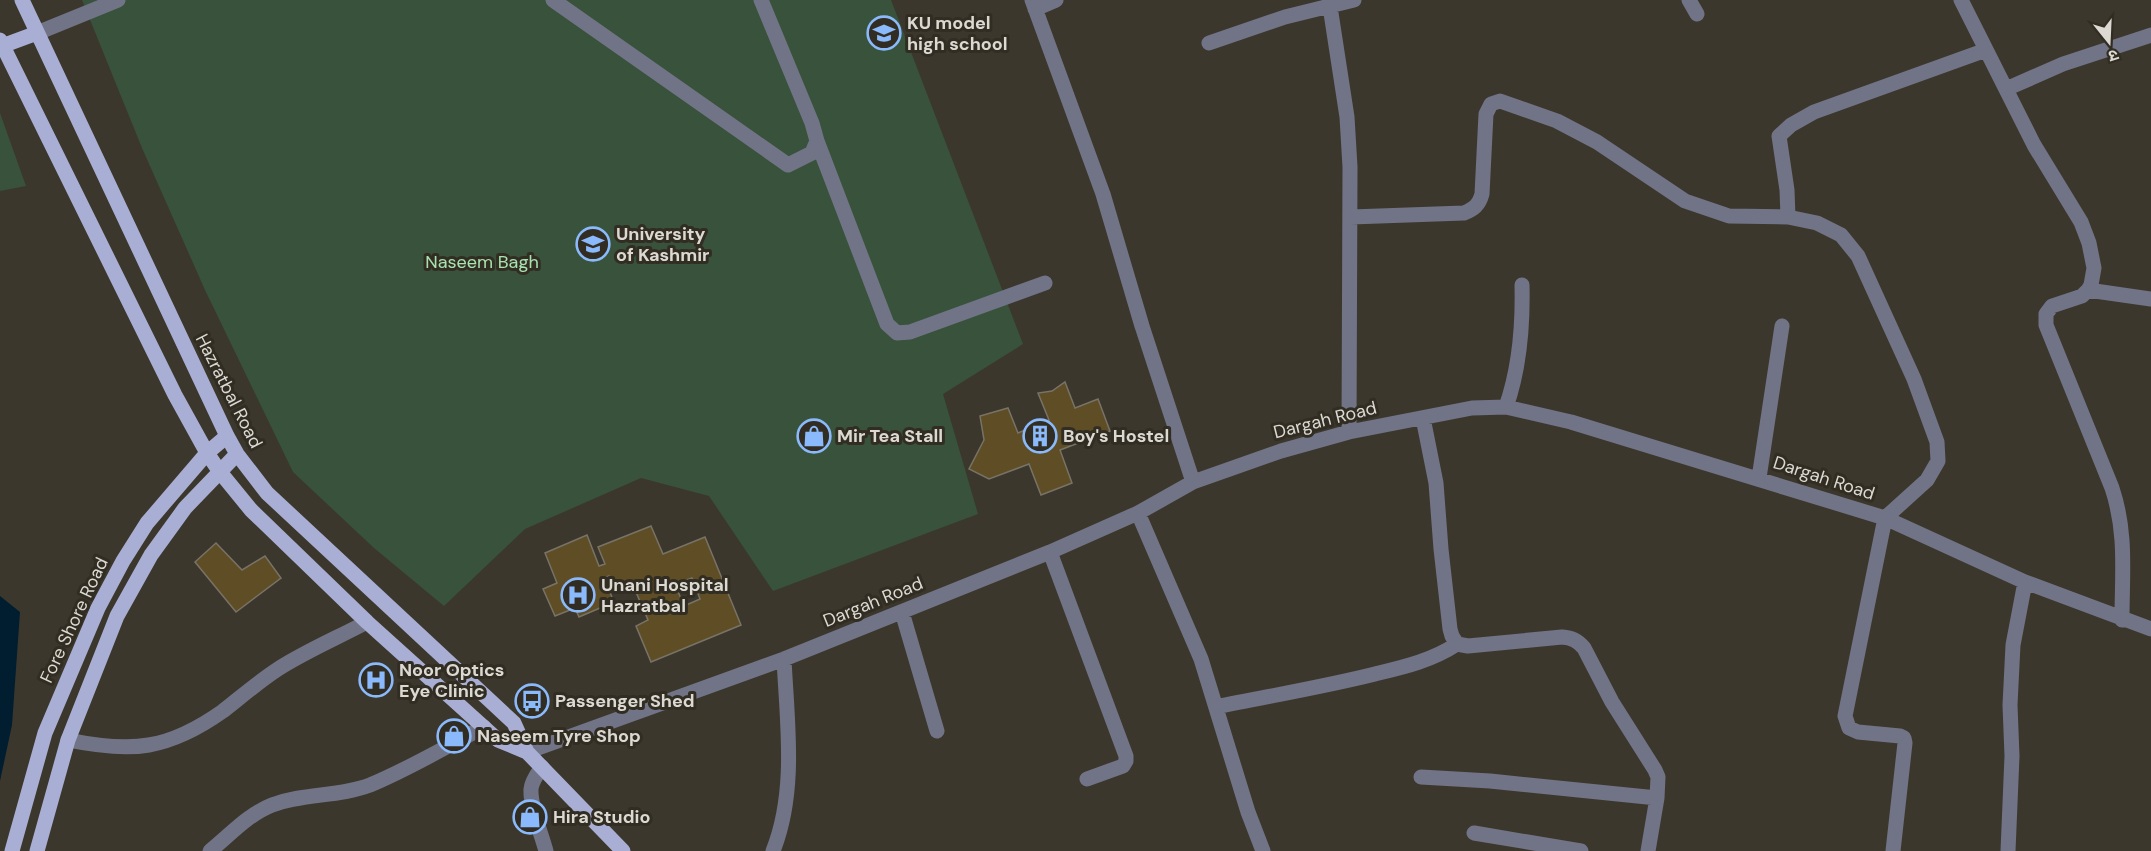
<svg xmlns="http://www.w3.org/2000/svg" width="2151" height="851" font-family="'DM Sans','Noto Sans Devanagari',sans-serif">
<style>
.green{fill:#38523b}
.water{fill:#001e2f}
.building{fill:#5f4e25;stroke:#787367;stroke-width:1.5;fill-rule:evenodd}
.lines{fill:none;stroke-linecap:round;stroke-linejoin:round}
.minor{stroke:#717486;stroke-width:15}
.major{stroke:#a9afd4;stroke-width:15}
.labels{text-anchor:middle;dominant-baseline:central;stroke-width:6;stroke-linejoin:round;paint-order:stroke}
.poi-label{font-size:18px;font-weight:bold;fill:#dbd9d2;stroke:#322d23;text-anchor:start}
.park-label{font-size:18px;fill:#a8e3af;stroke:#322d23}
.street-label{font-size:18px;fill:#dbd9d2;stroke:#322d23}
</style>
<rect width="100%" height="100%" fill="#3c372d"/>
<path class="green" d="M82,0h809l132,344 -80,50 35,120 -205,77 -64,-95 -68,-18 -116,51 -81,77 -70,-58 -81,-76 -88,-182 -63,-142z
M0,113l26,73 -26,5z"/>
<path class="water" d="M0,596l20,16 -8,113 -12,56z"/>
<path class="building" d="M1065,382l10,26 23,-9 12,32 -50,19 12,33 -31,12 -12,-31 -40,15 -20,-10 15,-29 -4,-24 28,-8 10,25 31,-13 -11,-27 14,-2z
M651,526l12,28 42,-17 36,88 -90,37 -15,-36 12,-6 -16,-37 -17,7 -6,-14 -5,2 10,24 -35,15 -4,-9 -20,8 -12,-27 14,-6 -12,-30 42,-18 12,31 6,-2 -7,-17zM692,578l8,21 -16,7 -9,-22z
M216,543l26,27 23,-14 16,22 -45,34 -41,-50z"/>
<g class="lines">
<path class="minor" d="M553,0l235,165 24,-12 5,-12 -5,-18 -51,-123
M1032,0l71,194 39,132 51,156
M1329,0l18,117 3,50 -1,265
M1689,0l8,14
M1961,0l73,145 47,77 8,21 5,25 -3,17 -3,5 -6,6 -30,10 -6,8v11l66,163c15,45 10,85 10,132
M1035,9l21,-9
M37,33l81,-33
M1209,43l76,-26 69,-17
M2006,89l57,-25 88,-29
M817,141l70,183 10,9 13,-1 135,-49
M1351,217l113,-4c10,-4 15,-8 18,-19l4,-80 5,-10 9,-3 57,20 40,21 88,59 44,15 59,1 29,6 24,12 17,21 56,123 23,63 1,19 -11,19 -42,38 -40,198 4,12 9,4 42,4 4,2 1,5 -12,108
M1788,217l-1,-27 -8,-54 12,-11 23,-13 172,-62
M2088,290l63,9
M1506,407c14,-40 17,-81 16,-122
M1423,418l13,65 5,66 9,80 2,7 5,8
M1759,478l23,-152
M1138,513l63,146 47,153 15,39
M1050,552l76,204v5l-3,5 -36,13
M902,612l35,119
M1216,707c53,-11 107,-20 159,-33 29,-7 56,-13 82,-30l11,2 94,-9c10,1 15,3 22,11l28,54 43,68 3,7 -1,21 -9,53
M68,740c64,13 100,10 155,-29 18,-14 35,-29 55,-42 28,-18 59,-31 89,-47
M527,752l257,-93 266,-107 88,-39 55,-31 88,-31 68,-19 123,-24 34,-1 65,15 314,96 140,64 126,47
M542,767c-4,6 -10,13 -11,22 -1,17 10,44 15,62
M1421,777l69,4 167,17
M1474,833l107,18
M210,851c20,-16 37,-36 62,-46 32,-12 66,-8 98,-20 39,-16 77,-39 114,-58
M773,851c24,-60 14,-129 11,-192
M2008,851l4,-95 -2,-51 3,-60 12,-63"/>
<path class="major" d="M22,0l205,436 10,18 30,39 247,230 13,29 96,99
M0,40l175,355 32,58 13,19 31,38 116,112 131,118 29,12
M2,46l35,-13
M12,851l33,-118 53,-125 25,-47 24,-38 60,-70 20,-17
M37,851l31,-111 49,-124 34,-61 34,-47 52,-54"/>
</g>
<defs>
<g id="school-ring" transform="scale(1.725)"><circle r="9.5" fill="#322d23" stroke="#8abafc" stroke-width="1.5"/><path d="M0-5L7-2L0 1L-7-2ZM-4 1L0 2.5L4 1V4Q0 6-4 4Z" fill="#8abafc"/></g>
<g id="university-ring" transform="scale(1.725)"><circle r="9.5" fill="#322d23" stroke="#8abafc" stroke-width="1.5"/><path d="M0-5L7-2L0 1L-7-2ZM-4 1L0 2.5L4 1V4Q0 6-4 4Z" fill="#8abafc"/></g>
<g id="shop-ring" transform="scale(1.725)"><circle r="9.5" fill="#322d23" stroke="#8abafc" stroke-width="1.5"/><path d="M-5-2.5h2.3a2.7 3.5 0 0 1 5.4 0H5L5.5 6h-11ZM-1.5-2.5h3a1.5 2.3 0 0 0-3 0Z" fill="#8abafc"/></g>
<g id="building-ring" transform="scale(1.725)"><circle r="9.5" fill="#322d23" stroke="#8abafc" stroke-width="1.5"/><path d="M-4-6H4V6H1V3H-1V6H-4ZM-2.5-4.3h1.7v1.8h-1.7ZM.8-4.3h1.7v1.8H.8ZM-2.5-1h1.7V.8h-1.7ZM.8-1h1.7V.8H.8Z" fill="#8abafc"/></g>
<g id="hospital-ring" transform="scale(1.725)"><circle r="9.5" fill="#322d23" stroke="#8abafc" stroke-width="1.5"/><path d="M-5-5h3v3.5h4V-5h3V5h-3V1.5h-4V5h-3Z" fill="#8abafc"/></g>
<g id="bus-ring" transform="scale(1.725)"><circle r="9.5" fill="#322d23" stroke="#8abafc" stroke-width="1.5"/><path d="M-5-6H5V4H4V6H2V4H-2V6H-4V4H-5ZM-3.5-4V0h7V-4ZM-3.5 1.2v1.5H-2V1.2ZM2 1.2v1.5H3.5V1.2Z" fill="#8abafc"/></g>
</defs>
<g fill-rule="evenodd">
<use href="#school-ring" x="884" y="33"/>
<use href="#university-ring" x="593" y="244"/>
<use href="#shop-ring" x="814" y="436"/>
<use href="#building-ring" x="1040" y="436"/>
<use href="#hospital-ring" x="578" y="595"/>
<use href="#hospital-ring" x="376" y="680"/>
<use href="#bus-ring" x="532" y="701"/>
<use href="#shop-ring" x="454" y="736"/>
<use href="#shop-ring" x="530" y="817"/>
</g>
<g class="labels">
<g class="poi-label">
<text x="907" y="23">KU model<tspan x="907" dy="21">high school</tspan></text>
<text x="616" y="234">University<tspan x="616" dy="21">of Kashmir</tspan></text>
<text x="837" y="436">Mir Tea Stall</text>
<text x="1063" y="436">Boy's Hostel</text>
<text x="601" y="585">Unani Hospital<tspan x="601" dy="21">Hazratbal</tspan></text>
<text x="399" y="670">Noor Optics<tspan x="399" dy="21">Eye Clinic</tspan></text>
<text x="555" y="701">Passenger Shed</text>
<text x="477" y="736">Naseem Tyre Shop</text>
<text x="553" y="817">Hira Studio</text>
</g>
<g class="park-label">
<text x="482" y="262">Naseem Bagh</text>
</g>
<g class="street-label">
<text transform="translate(229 391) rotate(63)">Hazratbal Road</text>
<text transform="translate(1325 420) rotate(-14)">Dargah Road</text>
<text transform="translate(1824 478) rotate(18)">Dargah Road</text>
<text transform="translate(873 602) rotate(-22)">Dargah Road</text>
<text transform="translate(74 620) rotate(-65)">Fore Shore Road</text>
</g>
</g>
<g transform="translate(2109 42) rotate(162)" stroke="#322d23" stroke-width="4.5" paint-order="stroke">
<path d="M0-4.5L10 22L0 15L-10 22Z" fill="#dbd9d2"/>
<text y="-9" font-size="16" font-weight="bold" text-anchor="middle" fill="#dbd9d2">उ</text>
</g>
</svg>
